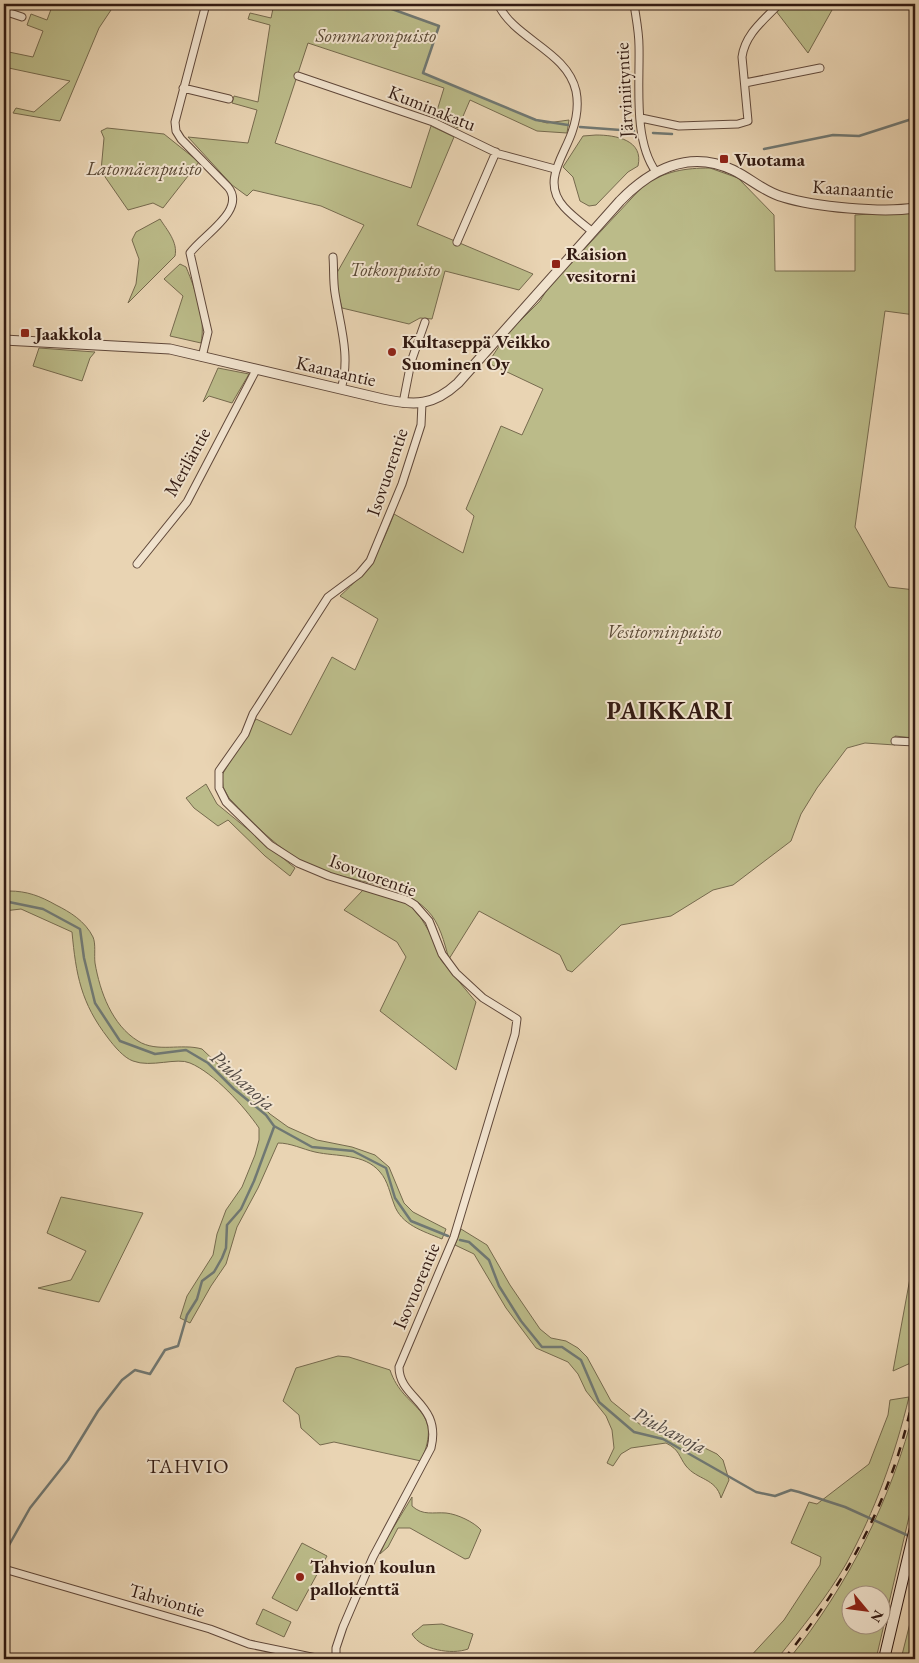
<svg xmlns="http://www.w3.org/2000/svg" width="919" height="1663" font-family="'EB Garamond',serif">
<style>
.green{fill:#bbbb89;stroke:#766a4e;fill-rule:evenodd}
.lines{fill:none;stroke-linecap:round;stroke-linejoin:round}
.stream{stroke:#707873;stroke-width:2.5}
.minor-casing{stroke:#60483a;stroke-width:9}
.tertiary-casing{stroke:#60483a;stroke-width:11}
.secondary-casing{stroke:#321a12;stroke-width:12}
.minor{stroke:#f1e3ce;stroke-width:7}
.tertiary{stroke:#f1e3ce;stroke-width:9}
.secondary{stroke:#f1e3ce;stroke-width:10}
.rail{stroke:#321a12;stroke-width:2.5;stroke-dasharray:9 9;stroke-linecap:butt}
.poi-dot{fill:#8f2418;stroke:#f1e3ce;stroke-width:2}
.labels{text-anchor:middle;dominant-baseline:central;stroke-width:4;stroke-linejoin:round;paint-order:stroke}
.park-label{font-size:19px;font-style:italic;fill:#5b4a36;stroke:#f1e3ce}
.street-label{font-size:19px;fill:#321a12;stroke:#f1e3ce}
.poi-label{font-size:19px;font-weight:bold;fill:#321a12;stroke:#f1e3ce;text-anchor:start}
.water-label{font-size:20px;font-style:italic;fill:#514943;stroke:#f1e3ce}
.neighbourhood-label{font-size:20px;letter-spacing:1px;fill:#321a12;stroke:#f1e3ce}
.district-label{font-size:24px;font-weight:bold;letter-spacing:1px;fill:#321a12;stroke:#f1e3ce}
</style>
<rect width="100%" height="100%" fill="#e9d4b3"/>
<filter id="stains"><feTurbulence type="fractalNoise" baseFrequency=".004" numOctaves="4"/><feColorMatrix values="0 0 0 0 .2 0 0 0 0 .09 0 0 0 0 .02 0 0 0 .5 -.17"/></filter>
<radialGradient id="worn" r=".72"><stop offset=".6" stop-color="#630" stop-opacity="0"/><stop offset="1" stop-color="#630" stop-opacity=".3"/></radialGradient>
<path class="green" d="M53,4h62l-16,24 -39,93 -47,-8 3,-5 18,4 36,-31 -66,-14v-16l29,6 10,-26 -16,-6 4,-11 16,6z
M274,4h104l61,22 -16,47 113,47 11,3 22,-3 -2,13 -30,-2 -67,-31 -12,28 -23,-11 9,-29 -136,-45 -33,100 136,45 20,-62 23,11 -37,88 116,49 -14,16 -74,-19 -13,48 -12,-1 -11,6 -67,-16 -8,-30 30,-53 -43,-19 -68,-16 -6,6 -15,-11 -44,-48 60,6 9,-33 -25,-7 2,-7 24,6 12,-77 -22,-6 2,-6 21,5z
M782,4h56l-6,6 -24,43 -32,-42z
M107,128l57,6 35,28 -36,46 -10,-5 -25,7 -27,-39 3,-33 -3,-7z
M596,135c20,0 48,5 42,31l-10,6 -32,33 -7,1 -9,-5 -7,-24 -10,-10 20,-31z
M710,168l28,10 36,37 1,56h80v-56l60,-4v104l-30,-4 -30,216 34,60 26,3 -1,148 -19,-2v9l-30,-2 -18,5 -30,40 -16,26 -10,27 -58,44 -20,5 -42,26 -50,9 -49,47 -5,-2 -7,-15 -81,-44 -30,48c-5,-17 -9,-36 -22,-49 -27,-28 -82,-28 -116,-44 -32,-15 -58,-43 -82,-68l-6,-11 -1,-12 34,-56 35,16 41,-78 23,13 23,-51 -38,-23c31,-28 39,-44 54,-82l69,39 11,-37 -8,-7 35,-83 21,9 21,-46 -55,-26 19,-29 33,-33 8,-13 96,-103c22,-14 41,-17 66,-17z
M160,219c7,11 18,23 15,37l-47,47 8,-19 3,-25 -7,-19 4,-8z
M180,264l6,3c10,24 20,52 15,76l-31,-7 13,-40 -19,-17z
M39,348l56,4 -5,6 -8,23 -49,-15z
M218,368l31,6 -17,29 -23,-7 -6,6z
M206,784l11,20 78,64 -5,8 -25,-20 -37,-36 -10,6 -24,-18 -8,-10z
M363,890l46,14 12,14 12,20 8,22 35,42 -20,68 -76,-59 26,-54 -9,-15 -53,-32z
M9,891c18,0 31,5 47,14 14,7 29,16 37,32 3,7 1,18 2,26 5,29 17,62 43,78 19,12 43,2 64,8l68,65 18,13 29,13 35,7 23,8 14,12 15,36 9,9 33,17 -4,10c-19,-8 -41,-14 -48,-35 -4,-10 -6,-23 -14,-32 -16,-19 -43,-15 -65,-20 -13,-3 -24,-9 -37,-9l-20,45 -21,39 -11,37 -15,22 -21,37 -10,-5 7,-22 26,-41 4,-21 9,-24 16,-23 13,-32 4,-15v-12c-15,-22 -45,-55 -69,-65 -13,-6 -39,5 -57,-2 -9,-3 -19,-15 -25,-23 -27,-35 -32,-63 -36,-106l-51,-23 -17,2v-18z
M61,1197l82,16 -44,89 -61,-14 33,-8 15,-29 -39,-18z
M461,1229l26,16 23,40 30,44 11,9 15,3 12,7 9,9 24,44 31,25 34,8 41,20 6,6 6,20 -8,18c-5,-20 -24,-18 -35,-32 -7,-9 -6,-16 -20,-23l-35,5 -10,6 -8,12 -6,-3 7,-15 -2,-18 -6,-14 -20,-25 -8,-17 -10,-12 -32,-14 -30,-40 -32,-54 -19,-9z
M915,1251v110l-22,10z
M338,1356l11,1 41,13c14,42 55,36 31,91l-87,-19 -14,3 -19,-17 -2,-13 -16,-14 13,-33z
M909,1397c-14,58 -34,114 -63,167 -19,33 -45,65 -69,95h-29l36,-39 36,-55 1,-8 -30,-14 18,-41 8,2 52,-40 19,-49 2,-15z
M915,1407v84l-39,168h-87c60,-75 102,-159 126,-252zM852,1596h30v30h-30z
M412,1497v9c11,10 21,6 34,7 11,1 28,9 35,17l-12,28 -4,1 -55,-31h-12l-10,19 -8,7 7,-16z
M302,1543l25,13 -30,55 -25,-13z
M915,1603v56h-14z
M263,1609l28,13 -7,15 -28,-13z
M442,1624l31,10 -5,15c-16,6 -47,1 -56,-15l11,-9z"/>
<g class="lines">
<path class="stream" d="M378,4l61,22 -16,47 113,47 32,5
M580,127l54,4
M653,133l19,1
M764,149l69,-14 26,1 56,-18
M4,901l39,8 37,20 4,29 11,45 25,38 35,13 31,-4 22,13 26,26 32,26 8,11 38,21 41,4 33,17 9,30 16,23 37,15
M460,1240l9,2 20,18 10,26 22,35 21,26h20l19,13 18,42 35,30 29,7 93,53 19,4 16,-6 8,2 46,15 64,29
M4,1554l26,-46 38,-48 30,-49 24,-31 13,-10 15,4 15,-24 13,-4 9,-31 10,-16 5,-18 12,-9 8,-14 4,-10 1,-23 14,-16 13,-28 20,-54"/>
<g class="minor-casing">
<path id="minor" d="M498,4c16,35 69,47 78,87 3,15 1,27 -4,41 -8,24 -31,50 -8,75 8,9 19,17 29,25
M634,4c2,14 5,28 5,42 1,38 -6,94 17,126
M4,11l18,6
M298,76l135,46 66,32 56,15
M745,83l75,-15
M183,88l46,11
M641,118l38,8 59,-2 10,-3 -6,-64c3,-23 22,-37 37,-53
M457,242l39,-90
M333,257c1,12 0,24 2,36 5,32 16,64 6,96
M202,357l6,-25 -18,-79c13,-18 57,-43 38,-66l-47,-48 -5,-8 -1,-9 31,-118
M403,403l8,-41 14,-40
M137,564l50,-62 69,-132
M895,741l20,1
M4,1569l206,60 39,15 72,15
M336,1659v-11l7,-21 30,-70 58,-109c11,-45 -32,-49 -32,-81l55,-130 61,-203 2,-15 -34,-21 -27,-25 -14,-19 -13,-33 -14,-16 -8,-5 -78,-24 -31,-13 -28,-18 -44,-43 -7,-14v-17l26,-37 8,-20 75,-117 31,-23 11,-13 32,-77 19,-59 1,-22"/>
</g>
<g class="tertiary-casing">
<path id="tertiary" d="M4,340l166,9 213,50c32,7 50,7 75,-16l162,-182c30,-31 69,-52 113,-31 17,8 31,22 50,27 32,10 99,16 132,11"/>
</g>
<g class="secondary-casing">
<path id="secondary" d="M884,1659l31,-131"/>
</g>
<use href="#minor" class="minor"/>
<use href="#tertiary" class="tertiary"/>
<use href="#secondary" class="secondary"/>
<path class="rail" d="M784,1659c65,-79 114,-173 131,-273"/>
</g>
<g class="poi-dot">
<rect x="719" y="154" width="10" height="10" rx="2.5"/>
<rect x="551" y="259" width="10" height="10" rx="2.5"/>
<rect x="20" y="328" width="10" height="10" rx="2.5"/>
<circle cx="392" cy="352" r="5"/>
<circle cx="300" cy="1577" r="5"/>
</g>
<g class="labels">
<g class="park-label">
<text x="376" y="35">Sommaronpuisto</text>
<text x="144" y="168">Latomäenpuisto</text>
<text x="395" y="269">Totkonpuisto</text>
<text x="664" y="631">Vesitorninpuisto</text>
</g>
<g class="street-label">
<text transform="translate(624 90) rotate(-93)">Järviniityntie</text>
<text transform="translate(432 108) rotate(22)">Kuminakatu</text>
<text transform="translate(853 189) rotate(4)">Kaanaantie</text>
<text transform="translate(336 371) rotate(13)">Kaanaantie</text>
<text transform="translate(187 462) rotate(-61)">Meriläntie</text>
<text transform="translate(387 472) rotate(-71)">Isovuorentie</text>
<text transform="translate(373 875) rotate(20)">Isovuorentie</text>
<text transform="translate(416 1286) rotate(-67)">Isovuorentie</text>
<text transform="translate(167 1600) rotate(16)">Tahviontie</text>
</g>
<g class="poi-label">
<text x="734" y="159">Vuotama</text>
<text x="566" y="253">Raision<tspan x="566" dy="22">vesitorni</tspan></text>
<text x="35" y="333">Jaakkola</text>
<text x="402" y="341">Kultaseppä Veikko<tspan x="402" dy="22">Suominen Oy</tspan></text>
<text x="310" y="1566">Tahvion koulun<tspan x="310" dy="22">pallokenttä</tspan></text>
</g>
<g class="water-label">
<text transform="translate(243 1080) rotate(42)">Piuhanoja</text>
<text transform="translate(670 1430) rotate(27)">Piuhanoja</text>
</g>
<g class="neighbourhood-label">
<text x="188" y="1466">TAHVIO</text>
</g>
<g class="district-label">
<text x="670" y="710">PAIKKARI</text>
</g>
</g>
<rect width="919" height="1663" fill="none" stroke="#e9d4b3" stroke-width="20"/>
<rect x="5" y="5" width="909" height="1653" fill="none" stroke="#321a12" stroke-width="2.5"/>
<rect x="10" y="10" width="899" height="1643" fill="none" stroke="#321a12"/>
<g transform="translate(866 1610) rotate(119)"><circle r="24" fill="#f1e3ce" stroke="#a59383"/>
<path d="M0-4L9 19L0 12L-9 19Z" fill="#8f2418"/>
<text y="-8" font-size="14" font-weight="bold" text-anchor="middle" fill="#321a12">N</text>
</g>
<rect width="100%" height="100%" filter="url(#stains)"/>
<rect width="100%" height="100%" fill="url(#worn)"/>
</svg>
